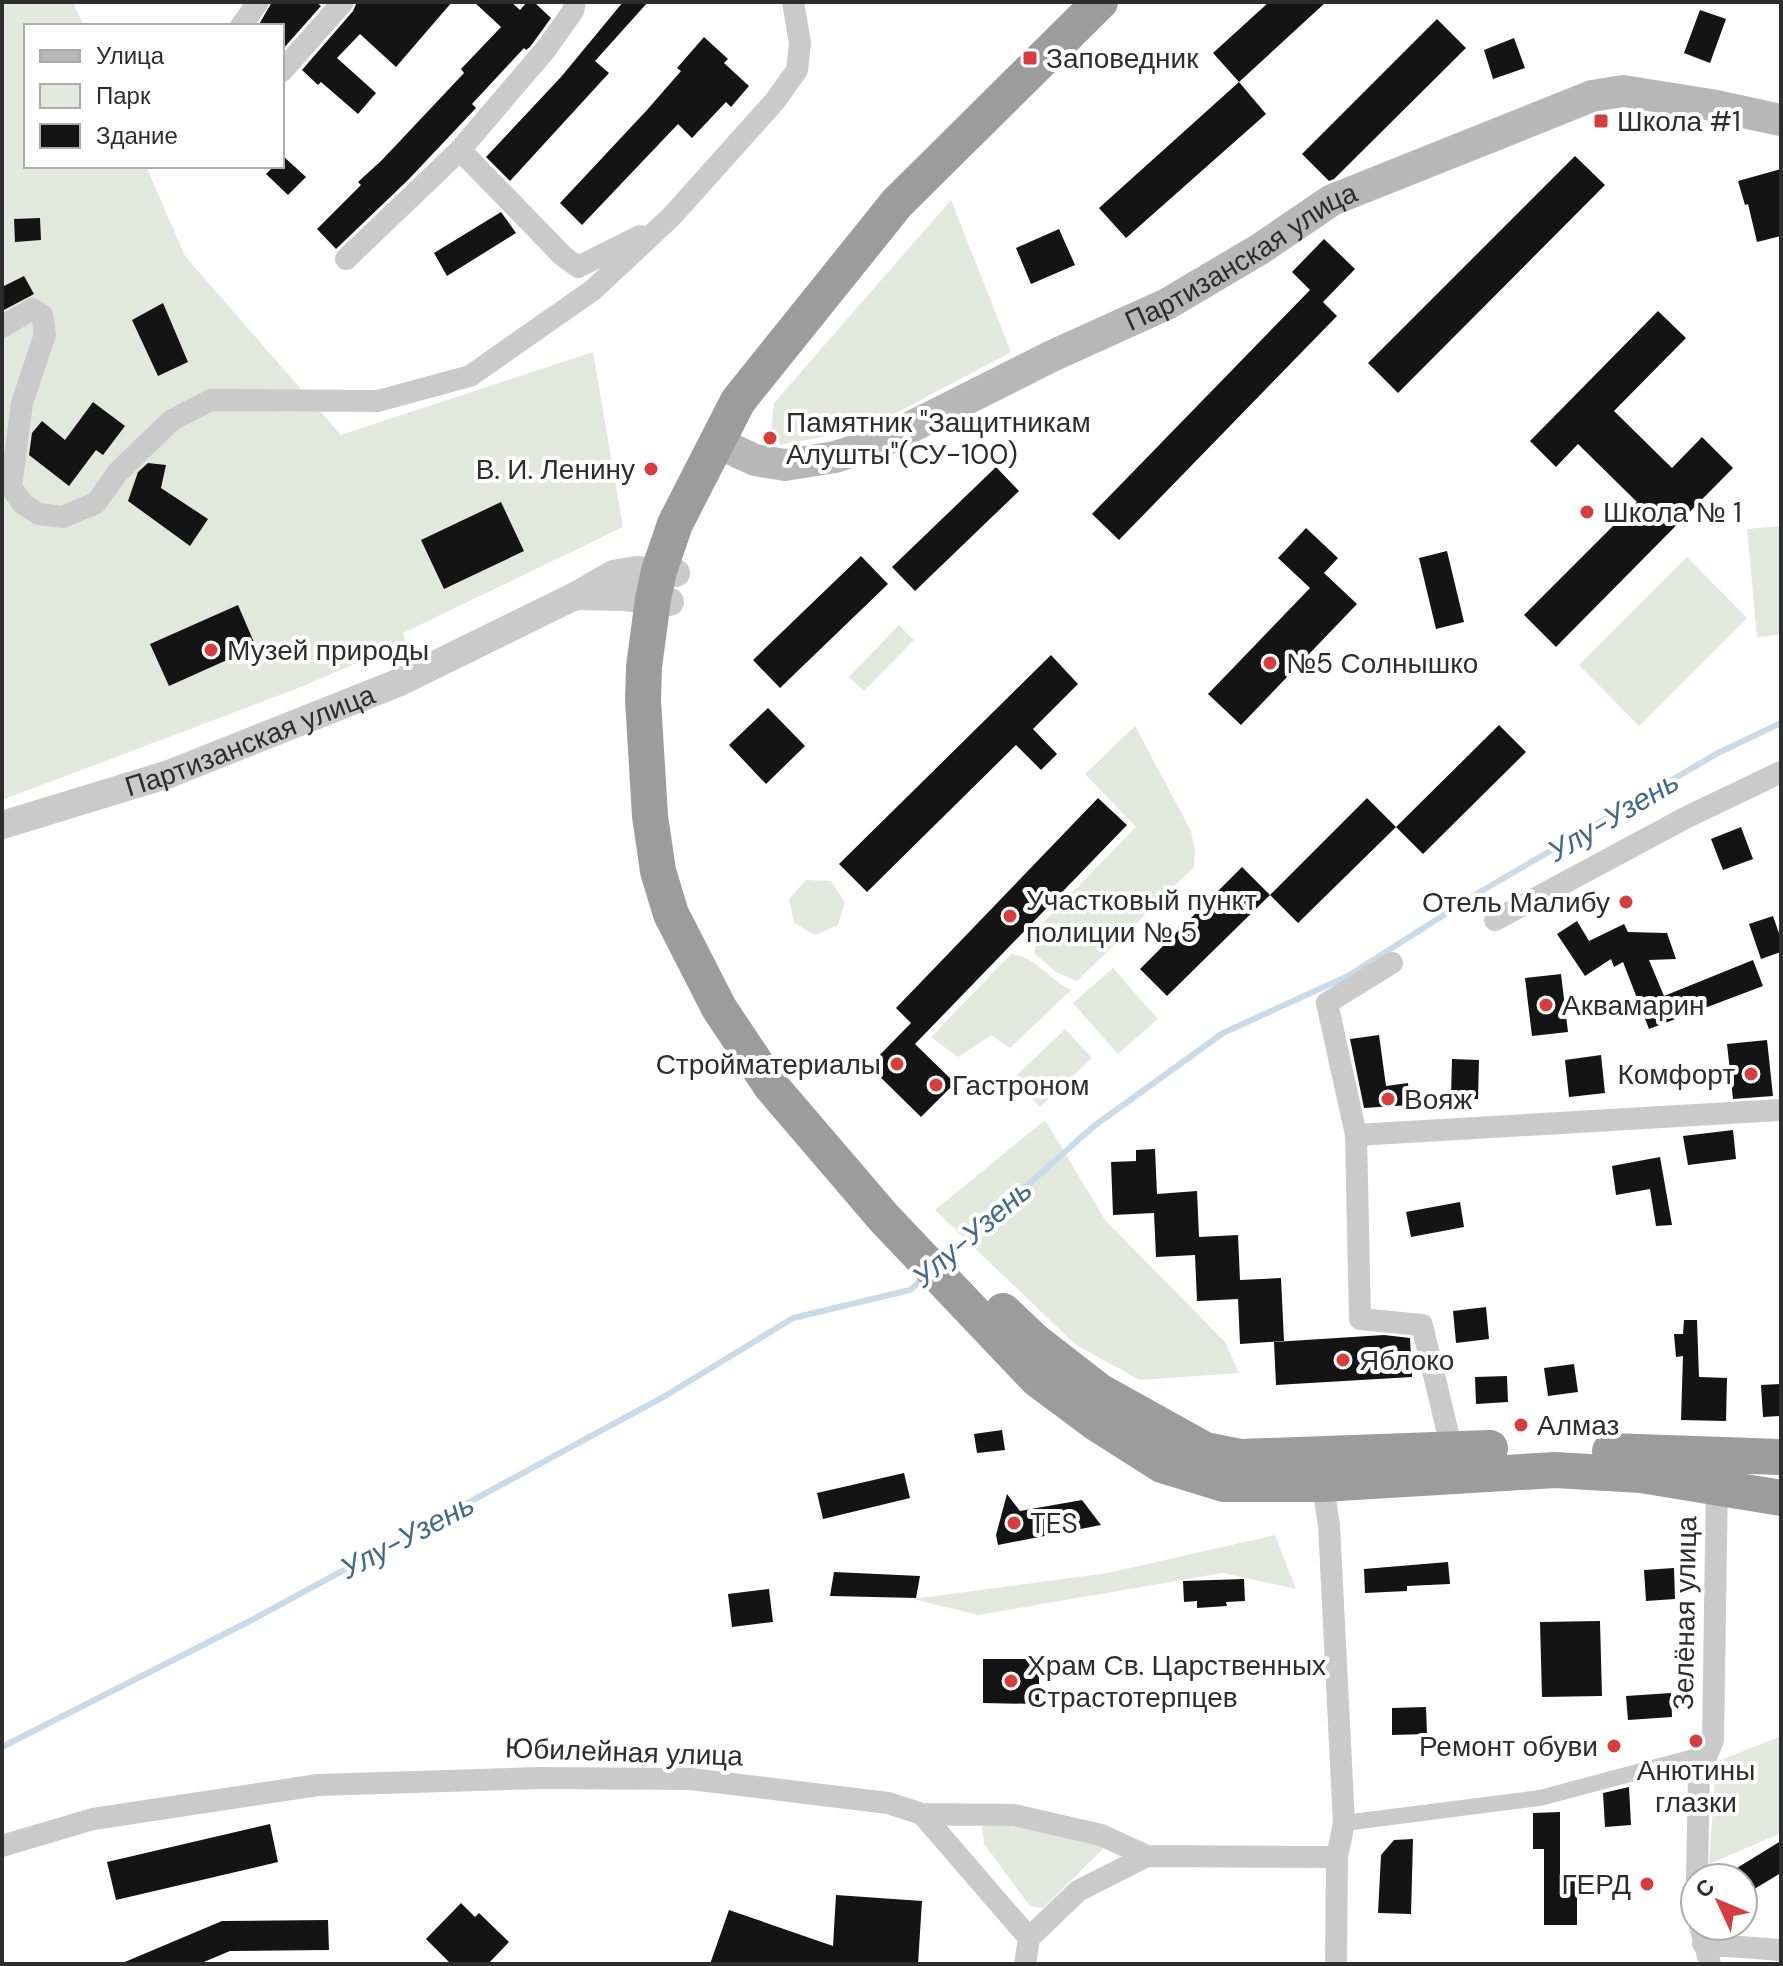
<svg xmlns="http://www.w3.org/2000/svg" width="1783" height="1966" font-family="'DM Sans',sans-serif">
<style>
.green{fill:#e2e9dc}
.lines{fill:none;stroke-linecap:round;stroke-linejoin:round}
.stream{stroke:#c9dae8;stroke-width:6}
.building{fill:#141414}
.pedestrian{stroke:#cacaca;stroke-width:16}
.minor{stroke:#cacaca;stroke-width:22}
.tertiary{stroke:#cacaca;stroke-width:28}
.secondary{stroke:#b7b7b7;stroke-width:32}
.trunk{stroke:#9c9c9c;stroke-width:36}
.poi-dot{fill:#d63d3f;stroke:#fff;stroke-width:3}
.labels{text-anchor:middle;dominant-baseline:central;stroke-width:8;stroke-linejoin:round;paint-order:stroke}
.poi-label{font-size:28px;fill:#2d2d2d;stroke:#fff;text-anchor:start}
.street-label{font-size:28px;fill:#2d2d2d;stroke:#fff}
.water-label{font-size:30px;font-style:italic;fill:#426988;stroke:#fff}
</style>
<rect width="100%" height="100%" fill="#fff"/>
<path class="green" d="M2,2h71l11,24h-58v140h120l39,90 156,179 252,-83 30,175 -220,106 3,9 -110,47 -294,111z
M951,200l60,152 -143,76 -87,17 -10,-13 3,-29z
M1781,526v109l-24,2 -10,-108z
M1687,557l60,61 -108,108 -60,-61z
M899,625l15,15 -50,51 -15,-14z
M1135,726l56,105 4,19 -1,17 -117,114 -21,-9 -21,-18v-23l101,-104 -51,-53z
M806,880l25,1 14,21 -7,23 -23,10 -21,-12 -5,-24z
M1011,954c24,2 37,25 60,36l-61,58 -19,-13 -33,22 -27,-20z
M1113,968l45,51 -40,35 -45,-51z
M1065,1029l27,29 -52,49 -27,-28z
M1045,1120l60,100 120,122 14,31 -99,7 -64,-35 -141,-135z
M1275,1535l21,54 -73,-16 -245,42 -65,-16 195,-26z
M1781,1736v97l-72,31 7,-102z
M994,1821l112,22 -4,7 -59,58 -13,-2 -46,-62 -2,-17z"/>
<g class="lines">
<path class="stream" d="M942,1261l152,-135 129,-93 125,-57 132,-84 238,-139 63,-30
M2,1747l246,-125 417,-226 128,-78 117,-28 15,-13"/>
</g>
<path class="building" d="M272,2h44l5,4 -39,44v-24h-24z
M357,2h95l-56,65 -36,-33 -23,24 39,35 -18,21 -37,-32 -3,3 -16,-15 51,-59z
M474,2h37l9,8 7,-8h7l17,16 -21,29 -4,3 -2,-2 -52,56 4,4 -68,72 -72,69 -19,-20 44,-44 -3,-3 24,-22 82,-87 -3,-4 40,-42z
M623,2h25l-53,59 14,12 -99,108 -24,-24 75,-80z
M1269,2h57l-87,80 -26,-29z
M1700,10l26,9 -16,44 -26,-10z
M1437,19l29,29 -132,131 -5,2 -27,-27z
M704,37l24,22 -4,4 25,23 -18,21 -5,-5 -34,36 -14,-14 -96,101 -22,-22 87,-93 34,-39 -4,-3z
M1514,38l11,30 -32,11 -9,-29z
M1239,82l27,32 -140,124 -27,-30z
M283,156l23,21 -18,18 -22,-21 8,-8h8z
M1575,156l30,29 -207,208 -30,-30z
M1781,169v67l-24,6 -9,-38 -3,1 -7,-24z
M501,212l15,21 -69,43 -13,-23z
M40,218l1,22 -26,2 -1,-23z
M1059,229l16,36 -44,19 -15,-36z
M1324,239l31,30 -32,33 14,14 -218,224 -27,-26 218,-224 -18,-18z
M24,276l10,18 -32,17v-24z
M163,303l25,59 -30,14 -26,-56z
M1658,311l28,27 -72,73 58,57 30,-31 31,31 -177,179 -32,-32 113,-113 -59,-58 -22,23 -26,-26z
M93,402l32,24 -22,29 -7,-5 -27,36 -40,-31 3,-22 10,-12 23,19z
M148,463l18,2 -5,23 47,31 -18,27 -62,-45 10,-29z
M996,467l23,24 -104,100 -23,-24z
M501,502l23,49 -80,38 -23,-49z
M1306,528l32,30 -14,15 33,31 -116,121 -33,-31 102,-106 -32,-30z
M1447,551l17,71 -28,7 -17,-71z
M861,556l27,28 -108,104 -27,-28z
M238,605l18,42 -87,39 -19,-42z
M1051,655l27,29 -45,45 24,25 -16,16 -25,-25 -149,147 -28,-28z
M768,708l37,38 -39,38 -37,-39z
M1499,725l27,27 -103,102 -27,-27z
M1098,798l29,27 -212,219 40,39 -34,34 -52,-51 42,-43 -15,-15z
M1367,798l29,29 -98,96 -28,-28z
M1741,827l12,32 -30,11 -12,-31z
M1242,867l28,28 -103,101 -27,-27z
M1773,916l8,23v13l-20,7 -12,-35z
M1577,921l12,20 35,-17 4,8 39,1 9,26 -27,1 15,36 89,-36 10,26 -114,43 -26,-67 -9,5 -3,-8 -26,17 -28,-42z
M1561,974l7,58 -36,4 -7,-58z
M1379,1035l7,51 22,-3 2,22 -46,3 -14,-69z
M1767,1040l6,56 -40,3 -6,-55z
M1601,1055l4,38 -36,4 -4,-37z
M1452,1059l27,1 -1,39 -27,-1z
M1733,1130l3,29 -48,6 -5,-29z
M1155,1149l2,45 40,-3 2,46 39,-2 2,45 41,-2 3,63 -44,3 -2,-45 -41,2 -2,-46 -39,2 -2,-44 -41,2 -2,-53 25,-1v-11z
M1660,1157l12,68 -16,1 -6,-37 -34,6 -4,-29z
M1460,1202l4,25 -53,10 -5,-25z
M1486,1307l3,32 -33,4 -3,-32z
M1684,1320h13l2,57 28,1 -1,43 -45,-1 2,-64 -7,1 -2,-23h9z
M1384,1335l26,3 2,39 -136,8 -2,-43z
M1574,1364l4,28 -30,4 -4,-28z
M1507,1376l1,26 -32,2 -1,-27z
M1781,1384v32l-18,1 -2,-32z
M1002,1430l3,20 -28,3 -3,-19z
M904,1473l6,25 -87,21 -6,-26z
M1007,1494l13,17 62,-11 19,25 -103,20 -2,-10z
M1448,1562l2,22 -43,2v5l-42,2 -1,-24z
M1674,1568l1,31 -29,2 -2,-31z
M834,1572l86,4 -4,22 -86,-2z
M1244,1579l1,22 -19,1 1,4 -30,2v-7l-13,1 -1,-21z
M769,1589l4,33 -41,5 -4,-33z
M1600,1621l2,75 -60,1 -2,-75z
M983,1659h56v45l-56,-1z
M1671,1693l1,24 -44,3 -2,-24z
M1426,1707l1,27 -35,1v-27z
M1629,1787l2,38 -26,2 -2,-34z
M1560,1812v66h17v47h-33v-76h-11v-36z
M270,1824l8,38 -162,38 -9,-38z
M1413,1839l-2,75 -33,-1 3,-58 13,-15z
M1781,1841v32l-35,21 -3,-5v-11h-7l-4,-7z
M836,1895l86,6 -4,63h-208l19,-54 104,36z
M461,1903l14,14 4,-4 30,29 -21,22h-37l-25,-25z
M328,1920l1,30 -99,1 -31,13h-79l102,-43z"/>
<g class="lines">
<path class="pedestrian" d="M1344,1823l196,-25 165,-44"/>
<path class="minor" d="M241,26l17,-24
M282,71l61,-69
M460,150l103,106 15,11 62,-31
M346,259l114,-109 86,-101 27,-38 2,-9
M2,327l30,-18 10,6 3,19 -23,69 -11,84 12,17 16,10 24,3 33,-14 22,-31 54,-52 39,-20 167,1 92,-25 123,-86 79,-74 103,-115 22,-31 3,-27 -7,-41
M1495,920l192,-103 94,-45
M1392,963l-65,40 29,132 4,184 62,6 30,125
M1356,1135l425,-25
M1321,1475l8,50 15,298 -7,34 -1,107
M922,1814l107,124 -4,26
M2,1846l91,-27 225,-34 221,-7 152,1 197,24 34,11 92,1 87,20 46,21 190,1
M1697,1878l2,-104 14,-34 4,-262
M1700,1926l10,38
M1029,1938l49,-47 69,-35
M1703,1944l78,6"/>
<g class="tertiary">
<path d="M576,596l49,1 45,5"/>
<path id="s1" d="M2,825l167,-51 231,-92 175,-86 38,-22 23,-4 40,3"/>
</g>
<path class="secondary" id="s2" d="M716,442l39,18 30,5 50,-8 44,-14 173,-87 115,-52 93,-55 72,-49 260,-104 31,-5 88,14 70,15"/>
<path class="trunk" d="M1100,2l-203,201 -159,198 -63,123 -16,47 -6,28 -9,68 -1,33 7,116 8,55 13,43 48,94 52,78 113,132 153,161 59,44 66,42 62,19h98l233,-14 86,5 140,23
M1003,1311l33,31 63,49 106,59 35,7 250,-9
M1610,1451l171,6"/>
</g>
<g class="poi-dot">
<rect x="1022" y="50" width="16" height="16" rx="4"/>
<rect x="1593" y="113" width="16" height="16" rx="4"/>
<circle cx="770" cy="438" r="8"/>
<circle cx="651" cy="469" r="8"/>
<circle cx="1587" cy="512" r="8"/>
<circle cx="211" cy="650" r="8"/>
<circle cx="1270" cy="663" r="8"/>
<circle cx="1626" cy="902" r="8"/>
<circle cx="1010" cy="916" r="8"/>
<circle cx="1546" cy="1005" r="8"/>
<circle cx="897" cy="1064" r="8"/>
<circle cx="1751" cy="1074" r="8"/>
<circle cx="936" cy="1085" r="8"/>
<circle cx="1388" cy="1099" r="8"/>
<circle cx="1343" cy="1360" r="8"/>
<circle cx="1521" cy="1425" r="8"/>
<circle cx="1014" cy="1523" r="8"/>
<circle cx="1011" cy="1681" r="8"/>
<circle cx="1696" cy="1741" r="8"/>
<circle cx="1614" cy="1746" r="8"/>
<circle cx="1647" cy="1884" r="8"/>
</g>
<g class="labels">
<g class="poi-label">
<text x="1046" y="58">Заповедник</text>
<text x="1617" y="121">Школа #1</text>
<text x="786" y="422">Памятник "Защитникам<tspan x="786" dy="32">Алушты"(СУ-100)</tspan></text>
<text x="635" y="469" text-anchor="end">В. И. Ленину</text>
<text x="1603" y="512">Школа № 1</text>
<text x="227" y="650">Музей природы</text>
<text x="1286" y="663">№5 Солнышко</text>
<text x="1026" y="900">Участковый пункт<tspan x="1026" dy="32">полиции № 5</tspan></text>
<text x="1610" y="902" text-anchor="end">Отель Малибу</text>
<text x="1562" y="1005">Аквамарин</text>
<text x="881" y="1064" text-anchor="end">Стройматериалы</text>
<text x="1735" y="1074" text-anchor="end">Комфорт</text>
<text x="952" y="1085">Гастроном</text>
<text x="1404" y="1099">Вояж</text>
<text x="1359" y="1360">Яблоко</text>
<text x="1537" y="1425">Алмаз</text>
<text x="1030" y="1523">TES</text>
<text x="1027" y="1665">Храм Св. Царственных<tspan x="1027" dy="32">Страстотерпцев</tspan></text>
<text x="1598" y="1746" text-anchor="end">Ремонт обуви</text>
<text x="1696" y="1770" text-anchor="middle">Анютины<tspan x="1696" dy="32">глазки</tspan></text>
<text x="1631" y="1884" text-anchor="end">ГЕРД</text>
</g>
<g class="street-label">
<text stroke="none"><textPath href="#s2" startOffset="578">Партизанская улица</textPath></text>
<text stroke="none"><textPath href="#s1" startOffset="262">Партизанская улица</textPath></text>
<text transform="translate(1685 1613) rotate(-89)">Зелёная улица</text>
<text transform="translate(624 1752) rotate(2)">Юбилейная улица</text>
</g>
<g class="water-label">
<text transform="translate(1613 816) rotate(-31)">Улу-Узень</text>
<text transform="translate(972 1233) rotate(-41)">Улу-Узень</text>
<text transform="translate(407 1536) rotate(-28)">Улу-Узень</text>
</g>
</g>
<rect width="1783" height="1966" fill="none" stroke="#2d2d2d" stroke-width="8"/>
<rect x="24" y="24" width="260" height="144" fill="#ffffff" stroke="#ababab" stroke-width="2"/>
<rect x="40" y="50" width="40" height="12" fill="#b7b7b7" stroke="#ababab" stroke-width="2"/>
<text x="96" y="64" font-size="24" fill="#2d2d2d">Улица</text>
<rect x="40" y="84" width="40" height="24" fill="#e2e9dc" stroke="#ababab" stroke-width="2"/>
<text x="96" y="104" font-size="24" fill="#2d2d2d">Парк</text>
<rect x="40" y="124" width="40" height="24" fill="#141414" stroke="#ababab" stroke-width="2"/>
<text x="96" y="144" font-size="24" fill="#2d2d2d">Здание</text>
<g transform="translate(1719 1902) rotate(314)"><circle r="38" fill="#ffffff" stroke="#ababab" stroke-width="2"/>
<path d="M0-6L14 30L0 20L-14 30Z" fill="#d63d3f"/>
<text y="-12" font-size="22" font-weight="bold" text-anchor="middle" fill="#2d2d2d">С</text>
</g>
</svg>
